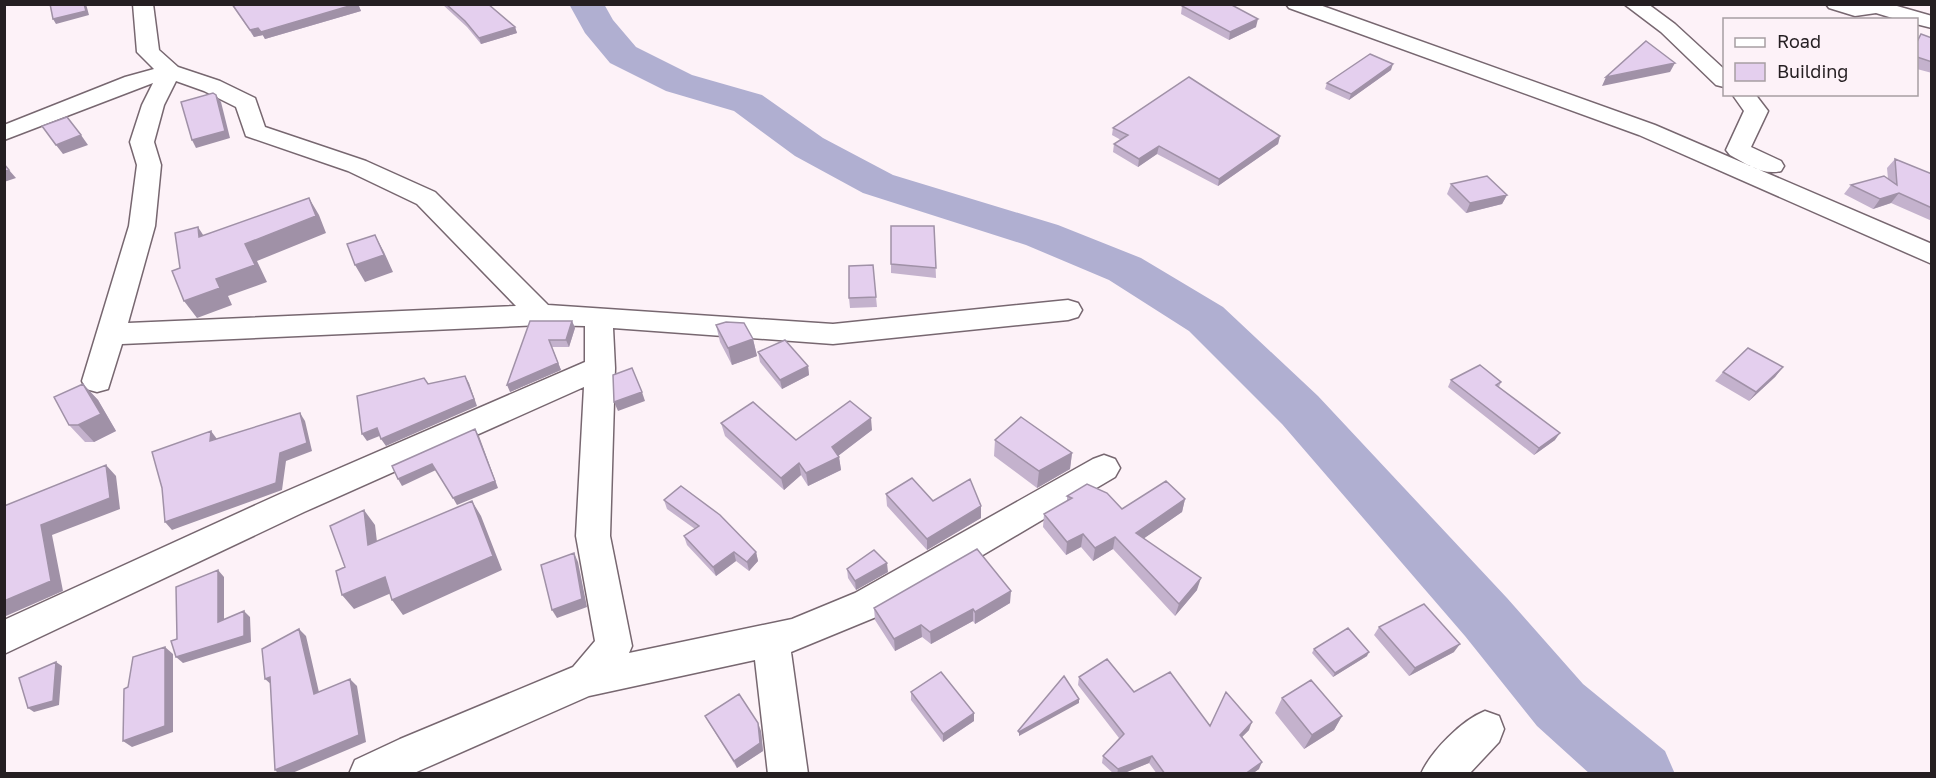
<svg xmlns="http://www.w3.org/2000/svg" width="1936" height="778" font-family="'Golos Text',sans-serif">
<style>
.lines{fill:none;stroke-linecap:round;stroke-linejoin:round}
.river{fill:#b0afd1;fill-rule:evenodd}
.minor-casing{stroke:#776770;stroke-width:3}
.minor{fill:#fff;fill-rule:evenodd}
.wall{fill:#c4b2cd}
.shaded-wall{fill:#a091a7}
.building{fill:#e4cfee;stroke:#a091a7;stroke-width:1.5}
</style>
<rect width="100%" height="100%" fill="#fdf2f8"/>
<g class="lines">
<path class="river" d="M569,4h35l9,16 23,27 56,28 70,20 61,43 70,37 165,50 83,33 82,49 95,89 189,202 76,86 82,67 10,23h-85l-53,-48 -72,-90 -183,-212 -93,-93 -80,-51 -83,-35 -163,-52 -68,-37 -61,-45 -68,-20 -56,-28 -25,-30z"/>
<g class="minor-casing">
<path id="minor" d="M133,4h20l6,46 19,17 42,14 35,17 10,29 101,34 69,31 113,113 285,19 235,-24 10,3 4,7 -4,7 -10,3 -235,24 -220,-16 2,40 -5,168 22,110 -3,7 163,-34 63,-26 238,-134 11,-4 11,4 5,9 -5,9 -234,138 -90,37 17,122h-40l-13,-114 -166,36 -177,78h-63l6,-14 45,-21 173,-72 22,-26 -19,-105 8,-149 -280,125 -300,142v-34l276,-126 305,-132v-36l-44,-1 -419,19 -14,45 -11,3 -11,-3 -4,-8 47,-155 8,-61 -7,-23 12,-37 11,-22 -149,57v-15l121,-48 29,-8 -17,-17zM176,81l28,10 32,16 10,29 102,35 69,33 99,102 -388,17 27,-97 6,-61 -7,-23 10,-37z
M1286,4h31l338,121 277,119v20l-293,-129 -350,-127z
M1624,4h24l27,20 49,45v18l-8,-2 -55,-53z
M1826,4h64l42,12v12l-16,-4v-4h-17l-23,-7 -21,3 -26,-8z
M1732,94h23l13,17 -17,36 30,14 3,5 -3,5c-18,5 -36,-8 -51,-16l-4,-5 18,-39z
M1485,711l14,5 5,13 -5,13 -30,32h-48c10,-23 41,-54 64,-63z"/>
</g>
<use href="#minor" class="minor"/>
</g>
<path class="wall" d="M231,4h127l3,7 -96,28 -2,-4 -9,2z
M442,4h46l27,23 2,6 -36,11 -14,-17z
M1182,6l74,21 -27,13 -48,-26z
M1921,34l11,4v35l-15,-4v-30z
M1391,70l-42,30 -24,-11 2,-6z
M1113,128l167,8 -2,8 -60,42 -61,-32 -19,13 -25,-15 1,-8 7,-4 -9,-5z
M1895,159l37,15v47l-41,-18 -18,6 -29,-15 7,-9 37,-6 -1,-11z
M1451,184l56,11 -5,9 -36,9 -19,-19z
M934,226l2,52 -45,-5v-9z
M876,297l1,10 -27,1 -1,-10z
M530,321h42l3,7 -6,19h-17l9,23 -51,22z
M716,325l37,14 4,17 -25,9 -12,-23z
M758,352l50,14 1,9 -27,14 -22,-27z
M1783,367l-8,10 -26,24 -34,-20 8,-9z
M1451,380l50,2 -2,5 56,53 -21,15 -86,-68z
M83,384l15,16 18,31 -22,11h-9l-16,-17z
M721,423l75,17 76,-10 -34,26 1,1 2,13 -33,16 -7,-11 -17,15 -59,-54z
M995,440l77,13 -2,16 -33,19 -43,-32z
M886,494l47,7 48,17 -54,32 -40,-44z
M1067,496l55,13 63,-10 -3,13 -38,26 53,52 -22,26 -62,-67 -20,12 -12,-14 -15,8 -23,-28 1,-13 23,-13z
M664,500l92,52 2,9 -9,10 -13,-10 -20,15 -29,-31 -3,-9 11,-7 -28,-20z
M847,569l41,3 -32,18 -8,-12z
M1010,603l-35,21 -2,-3 -42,23 -9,-7 -27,14 -20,-31 -1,-12z
M1379,627l75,25 -45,24 -35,-41z
M1314,649l53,7 -34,21 -21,-24z
M1079,677l55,15 76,34 39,4 -7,7 17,32 -7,5h-95l-8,-11 -27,11h-8l-12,-11 1,-7 16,-18 -41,-53z
M911,692l63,21v8l-31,21 -32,-42z
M1282,698l60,18 -8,14 -30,19 -29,-36z
M705,716l56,15 2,20 -26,17 -28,-45z"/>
<path class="shaded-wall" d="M84,4h2l3,11 -33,9 -3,-5z
M356,4h2l3,7 -96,28 -4,-7z
M1258,19l-2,8 -27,13 1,-8z
M515,27l2,6 -36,11 -2,-6z
M258,28l5,7 -9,2 -4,-7z
M1675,63l-5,9 -68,14 4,-9z
M1393,64l-2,6 -42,30 2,-6z
M216,95l5,7 9,36 -34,10 -4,-8z
M81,135l7,10 -25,9 -7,-9z
M1280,136l-2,8 -60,42 1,-7z
M1159,146l-2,8 -19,13 1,-8z
M9,170l7,8 -12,4v-11z
M1899,193l-8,10 -18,6 7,-10z
M1507,195l-5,9 -36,9 4,-10z
M309,198l10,17 7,18 -69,28 10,21 -39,14 4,9 -35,13 -13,-17 61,-57z
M198,227l11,17 -10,-7z
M375,235l9,17 9,20 -28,10 -10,-17z
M572,321l3,7 -6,19 -3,-7z
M753,339l4,17 -25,9 -4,-17z
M549,340l12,30 -51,22 -3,-7z
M808,366l1,9 -27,14 -2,-9z
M1783,367l-8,10 -26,24 7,-9z
M465,376l4,7 8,23 -91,40 -5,-7z
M83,384l15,16 18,31 -22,11 -16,-17z
M642,392l3,9 -27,10 -4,-9z
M300,413l5,8 7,30 -26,10 -4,29 -110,40 -7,-8 115,-69z
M871,418l1,12 -38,29 -2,-12z
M377,428l5,7 -15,6 -5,-7z
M475,429l4,7 19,52 -41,17 -4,-7z
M211,431l6,8 -7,2z
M1560,433l-5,7 -21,15 5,-7z
M1072,453l-2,16 -33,19 2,-17z
M839,457l2,13 -33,16 -2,-13z
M799,463l2,12 -17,15 -3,-12z
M432,464l4,6 -34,16 -4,-7z
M106,465l10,11 4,33 -68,26 11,56 -57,25 -2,-1v-14l37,-76z
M1185,499l-3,13 -49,34 3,-13z
M472,501l9,15 21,54 -99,45 -11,-15z
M981,506v12l-54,32v-11z
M364,510l11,15 4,34 -11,-14z
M1083,534l-2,13 -15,8 1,-13z
M1115,537l-2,12 -20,12 2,-13z
M734,552l2,9 -20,15 -3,-9z
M756,552l2,9 -9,10 -2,-9z
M574,553l4,9 9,45 -30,11 -5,-8z
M887,563l1,9 -32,18 -1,-9z
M218,570l6,7v51l-6,-6z
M385,577l11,14 -42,18 -12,-14z
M1201,578l-4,12 -22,26 4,-12z
M1011,591l-1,12 -35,21v-12z
M973,609v12l-42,23 -1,-12z
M244,611l6,6 1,25 -68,21 -7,-6z
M921,625l1,12 -27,14 -1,-12z
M299,629l7,7 15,65 -7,-7z
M1460,644l-6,8 -45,24 6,-8z
M165,647l8,7v78l-41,15 -9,-6z
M1369,652l-2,4 -34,21 2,-4z
M56,662l6,4 -3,39 -25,7 -6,-4z
M270,677l3,9 -8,-7z
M350,679l7,7 9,56 -76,32h-11l-4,-4z
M1079,699v4l-60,33v-4z
M974,713v8l-31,21v-8z
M1342,716l-8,14 -30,19 8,-14z
M1252,722l-3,8 -12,12 3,-7z
M758,723l3,8 2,20 -26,17 -3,-7z
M1152,756l-3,7 -27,11h-5l1,-5z
M1262,762l-3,7 -7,5h-7z"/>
<path class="building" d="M50,4h34l2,7 -33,8z
M232,4h124l-95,28 -3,-4 -8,2z
M446,4h42l27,23 -36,11 -14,-17z
M1185,4h45l28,15 -28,13 -48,-26z
M1921,34l11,4v24l-15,-5v-15z
M1646,41l29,22 -69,14z
M1370,54l23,10 -42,30 -24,-11z
M1189,77l91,59 -61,43 -60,-33 -20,13 -25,-15 14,-9 -15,-7z
M213,93l3,2 9,36 -33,9 -11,-38z
M67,117l14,18 -25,10 -14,-19z
M1895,159l37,15v34l-33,-15 -19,6 -29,-14 33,-9 13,9z
M4,164l5,6 -5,1z
M1487,176l20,19 -37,8 -19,-19z
M309,198l7,18 -71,28 10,21 -39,14 4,9 -36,13 -12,-30 8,-3 -5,-35 23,-6 1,10z
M891,226h43l2,42 -45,-4z
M375,235l9,20 -29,10 -8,-21z
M873,265l3,32 -27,1v-32z
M530,321h42l-6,19h-17l9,23 -51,22z
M726,322l18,1 9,16 -25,9 -12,-23z
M785,340l23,26 -28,14 -22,-28z
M1748,348l35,19 -27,25 -33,-20z
M1480,365l21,17 -5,3 64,48 -21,15 -88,-68z
M632,368l10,24 -28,10 -1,-27z
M465,376l9,23 -93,40 -4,-11 -15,6 -5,-38 67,-18 4,6z
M83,384l18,30 -23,11h-9l-15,-28z
M850,401l21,17 -39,29 7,10 -33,16 -7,-10 -18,15 -60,-55 32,-21 43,38z
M300,413l7,30 -27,10 -4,30 -111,39 -3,-34 -10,-36 59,-21 -1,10z
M1021,417l51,36 -33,18 -44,-31z
M475,429l20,52 -42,17 -21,-34 -34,15 -6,-13z
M106,465l4,33 -69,27 10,56 -47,20v-95z
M912,478l21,23 37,-22 11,27 -54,33 -41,-45z
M1166,481l19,18 -49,34 65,45 -22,26 -64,-67 -20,11 -12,-14 -16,8 -23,-28 28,-16 -5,-2 20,-12 20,9 15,16z
M681,486l39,29 36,37 -9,10 -13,-10 -21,15 -29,-31 15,-10 -35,-26z
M472,501l21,55 -101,44 -7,-23 -43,18 -6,-24 9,-4 -15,-41 34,-16 4,35z
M977,549l34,42 -36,21 -2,-3 -43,23 -9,-7 -27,14 -20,-31z
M874,550l13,13 -32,18 -8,-12z
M574,553l8,46 -30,11 -11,-45z
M218,570v52l26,-11v25l-68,21 -5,-16 6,-2 -1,-52z
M1424,604l36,40 -45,24 -36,-41z
M1348,628l21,24 -34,21 -21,-24z
M299,629l15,65 36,-15 9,56 -84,35 -5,-93 -5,2 -3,-30z
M165,647v79l-42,15 1,-52 4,-2 5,-30z
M1107,659l27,33 36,-20 40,54 16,-34 26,30 -12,13 22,27 -17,12h-80l-13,-18 -34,13 -15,-13 21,-22 -45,-57z
M56,662l-3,39 -25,7 -9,-30z
M941,672l33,41 -31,21 -32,-42z
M1064,676l15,23 -60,33 -1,-1z
M1311,680l31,36 -30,19 -30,-37z
M739,694l19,29 2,20 -26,18 -29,-45z"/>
<rect width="1936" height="778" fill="none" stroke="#251f22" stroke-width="12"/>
<rect x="1723" y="18" width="195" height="78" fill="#fdf2f8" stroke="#a79ea2" stroke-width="1.5"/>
<rect x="1735" y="38" width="30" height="9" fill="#ffffff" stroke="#a79ea2" stroke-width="1.5"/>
<text x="1777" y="48" font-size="18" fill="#251f22">Road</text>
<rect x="1735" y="63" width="30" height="18" fill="#e4cfee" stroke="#a79ea2" stroke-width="1.5"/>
<text x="1777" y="78" font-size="18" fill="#251f22">Building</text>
</svg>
